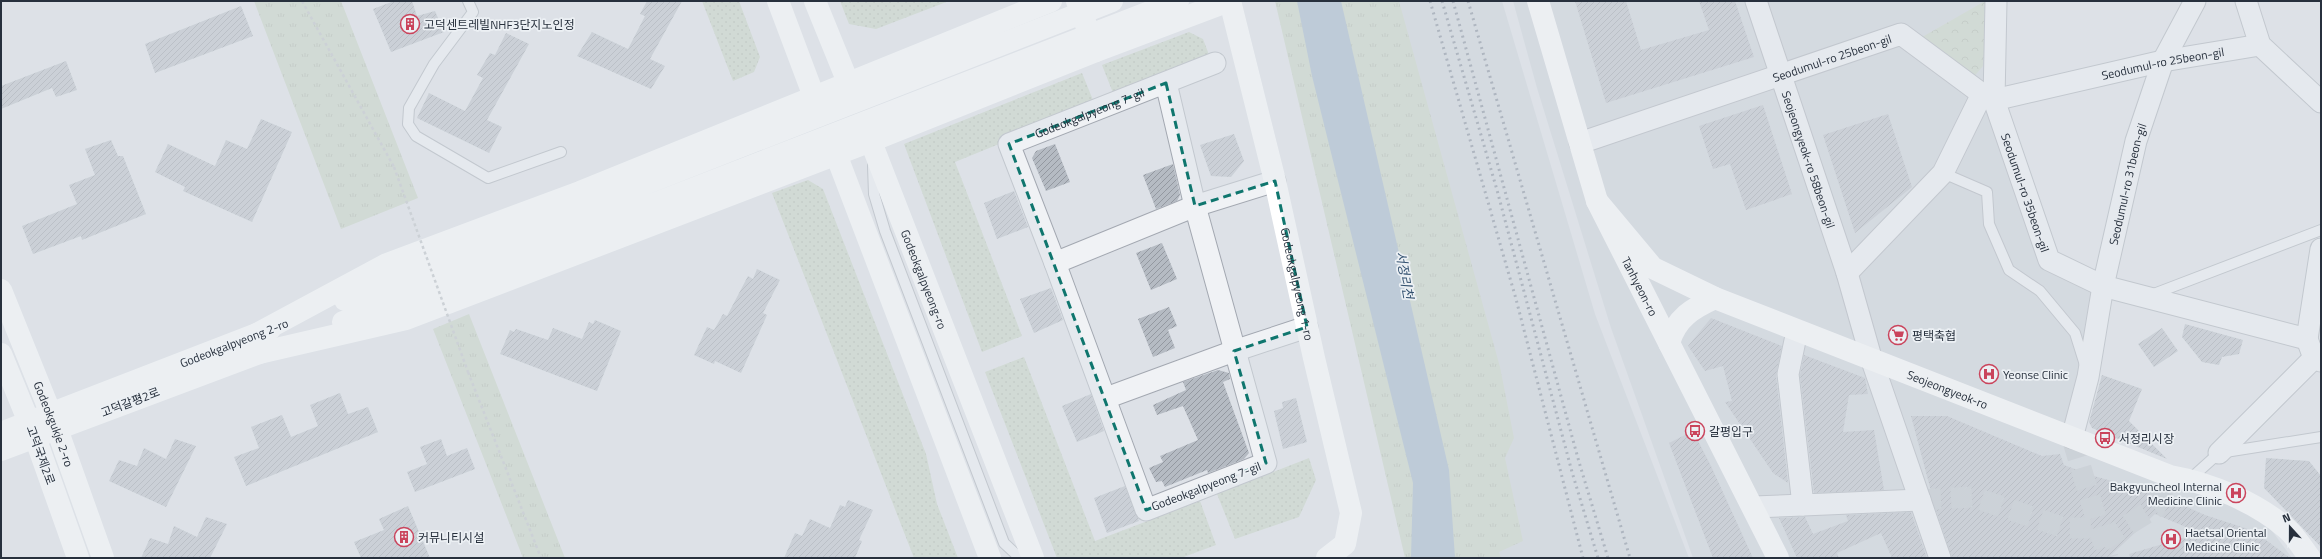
<svg xmlns="http://www.w3.org/2000/svg" width="2322" height="559" font-family="'Titillium Web','Noto Sans KR',sans-serif">
<style>
.built{fill:#cbd0d8}
.grass{fill:url(#grass-dots)}
.forest{fill:url(#forest-crowns)}
.park{fill:url(#park-tufts)}
.water{fill:#99b0c6}
.building{fill:url(#building-hatch)}
.lines{fill:none;stroke-linecap:round;stroke-linejoin:round}
.street-tunnel{stroke:#b9bec5;stroke-width:21;stroke-dasharray:21 10;stroke-linecap:butt}
.lane-casing{stroke:#a3a8b1;stroke-width:12}
.street-casing{stroke:#a3a8b1;stroke-width:23}
.path{stroke:#b8bcc1;stroke-width:2.5;stroke-dasharray:3 3;stroke-linecap:butt}
.lane{stroke:#f0f2f5;stroke-width:10}
.street{stroke:#f0f2f5;stroke-width:21}
.secondary{stroke:#fff;stroke-width:22}
.rail{stroke:#778190;stroke-width:3;stroke-dasharray:2 4;stroke-linecap:butt}
.path-bridge{stroke:#b8bcc1;stroke-width:2.5;stroke-dasharray:3 3;stroke-linecap:butt}
.secondary-bridge{stroke:#fff;stroke-width:22}
.marked{fill:none;stroke:#0f766e;stroke-width:3;stroke-dasharray:8 5;stroke-linejoin:round}
.labels{text-anchor:middle;dominant-baseline:central;stroke-width:3.5;stroke-linejoin:round;paint-order:stroke}
.poi-label{font-size:12px;fill:#27303d;stroke:#ecf0f4;text-anchor:start}
.street-label{font-size:12px;fill:#27303d;stroke:#ecf0f4}
.water-label{font-size:13px;font-style:italic;fill:#32506f;stroke:#ecf0f4}
</style>
<defs>
<pattern id="grass-dots" width="8" height="8" patternUnits="userSpaceOnUse"><rect width="8" height="8" fill="#c4d0be"/><path d="M2 2h.1M6 6h.1" fill="none" stroke="#a8b3a4" stroke-width="1.8" stroke-linecap="round"/></pattern>
<pattern id="forest-crowns" width="20" height="18" patternUnits="userSpaceOnUse"><rect width="20" height="18" fill="#c4d0be"/><path d="M2 6a3 3 0 1 1 6 0M12 15a3 3 0 1 1 6 0" fill="none" stroke="#a8b3a4"/></pattern>
<pattern id="park-tufts" width="24" height="20" patternUnits="userSpaceOnUse"><rect width="24" height="20" fill="#c4d0be"/><path d="M3 7l-1-3M5 7V3M7 7l1-3M15 17l-1-3M17 17v-4M19 17l1-3" fill="none" stroke="#a8b3a4"/></pattern>
<pattern id="building-hatch" width="6" height="6" patternUnits="userSpaceOnUse"><rect width="6" height="6" fill="#b5bbc3"/><path d="M-1 1l2-2M0 6l6-6M5 7l2-2" fill="none" stroke="#9398a0"/></pattern>
</defs>
<rect width="100%" height="100%" fill="#dde1e7"/>
<path class="built" d="M1389,1h113l93,313 94,244h-191z
M1513,1h483l-2,99 55,160 54,26 -31,152 181,67 39,53h-599l-82,-230 -74,-240z"/>
<path class="grass" d="M702,1h37l21,56 -6,15 -21,9z
M840,1h109l-73,28 -27,-5z
M1189,32l14,7 8,21 -96,38 -13,-33z
M1082,73l13,32 -140,57 67,174 -40,16 -78,-208z
M808,180l15,9 103,265 11,50 21,54h-44l-142,-365z
M1024,357l71,184 105,-40 16,44 -35,13h-124l-72,-186z
M1309,458l7,22 -17,37 -64,22 -18,-45z"/>
<path class="forest" d="M1985,1h3l-5,65 -12,14 -54,-40z"/>
<path class="park" d="M254,1h87l77,197 -77,31z
M1275,1h124l101,366 14,71 -9,20 18,83 -24,11 2,6h-96z
M469,314l96,244h-42l-90,-229z"/>
<path class="water" d="M1297,1h44l108,469 6,88h-44l2,-75 -101,-407z"/>
<path class="building" d="M394,1h18l5,15 18,-5 9,21 -53,20 -18,-43z
M647,1h35l-32,58 15,7 -14,23 -74,-33 15,-24 36,17 17,-33 -5,-2z
M1575,1h51l15,49 68,-20 -10,-29h36l19,56 -148,46z
M241,6l12,30 -98,37 -10,-29z
M506,33l23,11 -42,76 15,7 -13,26 -72,-35 12,-25 36,18 18,-33 -6,-3 13,-22 5,2z
M66,61l11,29 -21,7 -4,-9 -51,21v-23z
M1763,105l29,89 -46,16 -16,-46 -17,5 -14,-43z
M1888,114l24,73 -57,46 -32,-98z
M261,119l31,13 -40,90 -69,-31 2,-4 -30,-15 13,-28 47,22 11,-26 21,9z
M1234,134l10,27 -13,16 -20,-1 -11,-31z
M111,140l7,16h5l23,58 -64,26 -1,-4 -48,18 -11,-28 55,-22 -8,-19 26,-10 -10,-26z
M1055,144l15,38 -24,9 -14,-33 4,-7z
M1173,164l7,31 -3,6 -21,8 -13,-34z
M1014,191l14,36 -31,12 -13,-36z
M1162,243l15,36 -26,11 -15,-37z
M757,269l23,11 -17,33 4,2 -26,58 -26,-12 -1,3 -20,-9 13,-28 7,3 9,-16 4,2 21,-40 5,3z
M1051,288l12,32 -29,13 -14,-34z
M1169,307l8,19 -9,4 7,18 -22,9 -15,-38z
M1711,318l71,28 -6,29 12,108 -15,-10 -48,-71 7,-1 -9,-35 -18,5 -17,-25z
M595,320l26,11 -24,60 -97,-37 10,-24 4,2 2,-3 32,11 5,-12 29,11 7,-17 4,2z
M2185,324l58,16 -4,14 -17,3 -3,8 -17,-3 -20,-25z
M2162,328l16,23 -24,16 -16,-23z
M1804,355l61,23 3,16 -19,1 -6,37 31,-2 10,60 -70,3 -14,-118z
M1218,370l11,3 1,6 -7,3 26,71 -5,6 -36,14 -1,-3 -42,17 -3,-6 -6,1 -7,-14 14,-6 -3,-6 38,-16 -15,-34 -26,9 -4,-10 33,-15 -3,-8z
M2102,375l40,14 -13,32 38,38 -75,-31 -3,-6z
M340,393l8,21 20,-7 10,25 -132,54 -12,-29 25,-9 -8,-21 31,-12 9,22 27,-11 -8,-21z
M1091,394l13,37 -27,11 -15,-36z
M1296,398l11,44 -24,7 -9,-38 9,-3 -1,-6z
M1911,416h36l95,40 18,-2 4,11 30,11 64,18 47,21 49,16 36,27h-160l-1,-4 71,-21 -45,-19 -47,44h-156l-16,-48z
M1693,431l18,35 42,92h-40l-44,-115z
M175,439l21,7 -30,61 -57,-26 10,-21 18,6 7,-18 22,11z
M441,439l6,17 20,-8 8,21 -60,23 -8,-20 20,-8 -7,-17z
M2266,458l43,3 12,15v71l-57,-59z
M1125,486l14,35 -32,12 -13,-35z
M848,500l25,10 -14,30 3,1 -7,17h-71l11,-25 7,3 8,-17 20,9 10,-23 5,2z
M408,506l22,52h-69l-7,-16 30,-12 -5,-11z
M1911,512l16,46h-35l-11,-25 -44,20 2,5h-42l-18,-40 26,-1 8,17 35,-13 -2,-6z
M206,517l21,7 -17,34h-69l9,-20 18,6 6,-18 23,11z"/>
<g class="lines">
<path class="street-tunnel" d="M2072,438l36,120
M1920,500l53,-3 92,31h33
M2102,541l53,-33 15,-32"/>
<g class="lane-casing">
<path id="lane" d="M468,1l5,11 -39,52 -25,44 -1,16 8,12 72,42 73,-26
M873,166l1,28 11,37 119,312 16,15
M1943,173l44,19 2,32 20,46 31,21 35,42 10,32
M2151,295l170,-65
M2189,480l30,-27 102,-16"/>
</g>
<g class="street-casing">
<g id="street">
<path id="s1" d="M1756,1l91,272 25,88 68,197"/>
<path id="s2" d="M1996,1l-2,99 55,160 54,26 204,53 7,19 7,3"/>
<path d="M2246,1l14,44 61,57"/>
<path id="s3" d="M1166,83l29,123 71,257 -120,47 -91,-247 -46,-119 206,-81"/>
<path id="s4" d="M1580,143l321,-109 81,60 12,6 169,-39 97,-16"/>
<path d="M1055,263l140,-57 80,-25"/>
<path d="M1847,273l96,-100 39,-79"/>
<path d="M1797,331l-9,43 15,131 117,-5"/>
<path d="M2307,339l14,-90"/>
<path d="M1106,398l128,-47 73,-24"/>
<path id="s5" d="M2072,438l16,-61 15,-91 33,-145 27,-80 32,-60"/>
<path d="M2219,453l95,-95"/>
<path d="M1754,507l49,-2"/>
</g>
</g>
<path class="path" d="M302,1l92,166
M468,372l73,186"/>
<use href="#lane" class="lane"/>
<use href="#street" class="street"/>
<g class="secondary">
<path d="M778,1l41,109"/>
<path d="M815,1l39,96"/>
<path d="M1077,1l19,50"/>
<path id="s6" d="M1230,1l45,180 39,177 37,155 -6,31 -18,14"/>
<path id="s7" d="M1538,1l59,200 181,357"/>
<path id="s8" d="M866,129l167,429"/>
<path d="M831,141l159,417"/>
<path id="s9" d="M1597,201l56,67 62,30 455,178c40,7 86,26 117,53 9,8 16,20 23,29"/>
<path id="s10" d="M1,290l56,139 46,129"/>
<path d="M345,300l121,-46"/>
<path d="M343,322l130,-48"/>
<path d="M257,334l130,-70 193,-72 471,-191"/>
<path d="M1669,343c7,-25 24,-35 46,-45"/>
<path d="M259,353l147,-34 465,-178 225,-90 133,-50"/>
<path d="M1,354l34,83 43,121"/>
<path d="M1,433l269,-104"/>
<path d="M1,450l272,-102"/>
</g>
<path class="rail" d="M1430,1l86,298 67,259
M1442,1l55,189 75,282 26,86
M1453,1l126,461 29,96
M1468,1l162,557"/>
<path class="path-bridge" d="M394,167l74,205"/>
<path class="secondary-bridge" d="M466,254l646,-253
M473,274l705,-273"/>
</g>
<path d="M0 0H2322V559H0ZM1166,83l29,123 80,-25 32,146 -73,24 32,112 -120,47 -137,-366z" fill="#dde1e7" fill-opacity=".55" fill-rule="evenodd"/>
<path class="marked" d="M1166,83l29,123 80,-25 32,146 -73,24 32,112 -120,47 -137,-366z"/>
<defs>
<g id="building-ring" transform="scale(1)"><circle r="9.5" fill="#ecf0f4" stroke="#ca445c" stroke-width="1.5"/><path d="M-4-6H4V6H1V3H-1V6H-4ZM-2.5-4.3h1.7v1.8h-1.7ZM.8-4.3h1.7v1.8H.8ZM-2.5-1h1.7V.8h-1.7ZM.8-1h1.7V.8H.8Z" fill="#ca445c"/></g>
<g id="supermarket-ring" transform="scale(1)"><circle r="9.5" fill="#ecf0f4" stroke="#ca445c" stroke-width="1.5"/><path d="M-6-5.5h2.5l.6 2H6L4.5 2H-2.5L-4.4-4H-6ZM-1.5 3.2a1.3 1.3 0 1 0 .1 0ZM3 3.2a1.3 1.3 0 1 0 .1 0Z" fill="#ca445c"/></g>
<g id="hospital-ring" transform="scale(1)"><circle r="9.5" fill="#ecf0f4" stroke="#ca445c" stroke-width="1.5"/><path d="M-5-5h3v3.5h4V-5h3V5h-3V1.5h-4V5h-3Z" fill="#ca445c"/></g>
<g id="bus-ring" transform="scale(1)"><circle r="9.5" fill="#ecf0f4" stroke="#ca445c" stroke-width="1.5"/><path d="M-5-6H5V4H4V6H2V4H-2V6H-4V4H-5ZM-3.5-4V0h7V-4ZM-3.5 1.2v1.5H-2V1.2ZM2 1.2v1.5H3.5V1.2Z" fill="#ca445c"/></g>
</defs>
<g fill-rule="evenodd">
<use href="#building-ring" x="410" y="24"/>
<use href="#supermarket-ring" x="1898" y="335"/>
<use href="#hospital-ring" x="1989" y="374"/>
<use href="#bus-ring" x="1695" y="431"/>
<use href="#bus-ring" x="2105" y="438"/>
<use href="#hospital-ring" x="2236" y="493"/>
<use href="#building-ring" x="404" y="537"/>
<use href="#hospital-ring" x="2171" y="539"/>
</g>
<g class="labels">
<g class="poi-label">
<text x="424" y="24">고덕센트레빌NHF3단지노인정</text>
<text x="1912" y="335">평택축협</text>
<text x="2003" y="374">Yeonse Clinic</text>
<text x="1709" y="431">갈평입구</text>
<text x="2119" y="438">서정리시장</text>
<text x="2222" y="486" text-anchor="end">Bakgyuncheol Internal<tspan x="2222" dy="14">Medicine Clinic</tspan></text>
<text x="2185" y="532">Haetsal Oriental<tspan x="2185" dy="14">Medicine Clinic</tspan></text>
<text x="418" y="537">커뮤니티시설</text>
</g>
<g class="street-label">
<text stroke="none"><textPath href="#s4" startOffset="266">Seodumul-ro 25beon-gil</textPath></text>
<text stroke="none"><textPath href="#s4" startOffset="626">Seodumul-ro 25beon-gil</textPath></text>
<text stroke="none"><textPath href="#s3" startOffset="999">Godeokgalpyeong 7-gil</textPath></text>
<text stroke="none"><textPath href="#s1" startOffset="167">Seojeongyeok-ro 58beon-gil</textPath></text>
<text stroke="none"><textPath href="#s5" startOffset="260">Seodumul-ro 31beon-gil</textPath></text>
<text stroke="none"><textPath href="#s2" startOffset="197">Seodumul-ro 35beon-gil</textPath></text>
<text stroke="none"><textPath href="#s8" startOffset="161">Godeokgalpyeong-ro</textPath></text>
<text stroke="none"><textPath href="#s6" startOffset="291">Godeokgalpyeong 1-ro</textPath></text>
<text stroke="none"><textPath href="#s7" startOffset="304">Tanhyeon-ro</textPath></text>
<text transform="translate(234 343) rotate(-21)">Godeokgalpyeong 2-ro</text>
<text stroke="none"><textPath href="#s9" startOffset="406">Seojeongyeok-ro</textPath></text>
<text transform="translate(130 402) rotate(-21)">고덕갈평2로</text>
<text stroke="none"><textPath href="#s10" startOffset="144">Godeokgukje 2-ro</textPath></text>
<text transform="translate(41 455) rotate(70)">고덕국제2로</text>
<text transform="translate(1206 486) rotate(-21)">Godeokgalpyeong 7-gil</text>
</g>
<g class="water-label">
<text transform="translate(1405 275) rotate(80)">서정리천</text>
</g>
</g>
<rect width="2322" height="559" fill="none" stroke="#27303d" stroke-width="4"/>
<g transform="translate(2290 527) rotate(339)" stroke="#ecf0f4" stroke-width="3" paint-order="stroke">
<path d="M0-3L7 15L0 10L-7 15Z" fill="#27303d"/>
<text y="-6" font-size="11" font-weight="bold" text-anchor="middle" fill="#27303d">N</text>
</g>
</svg>
